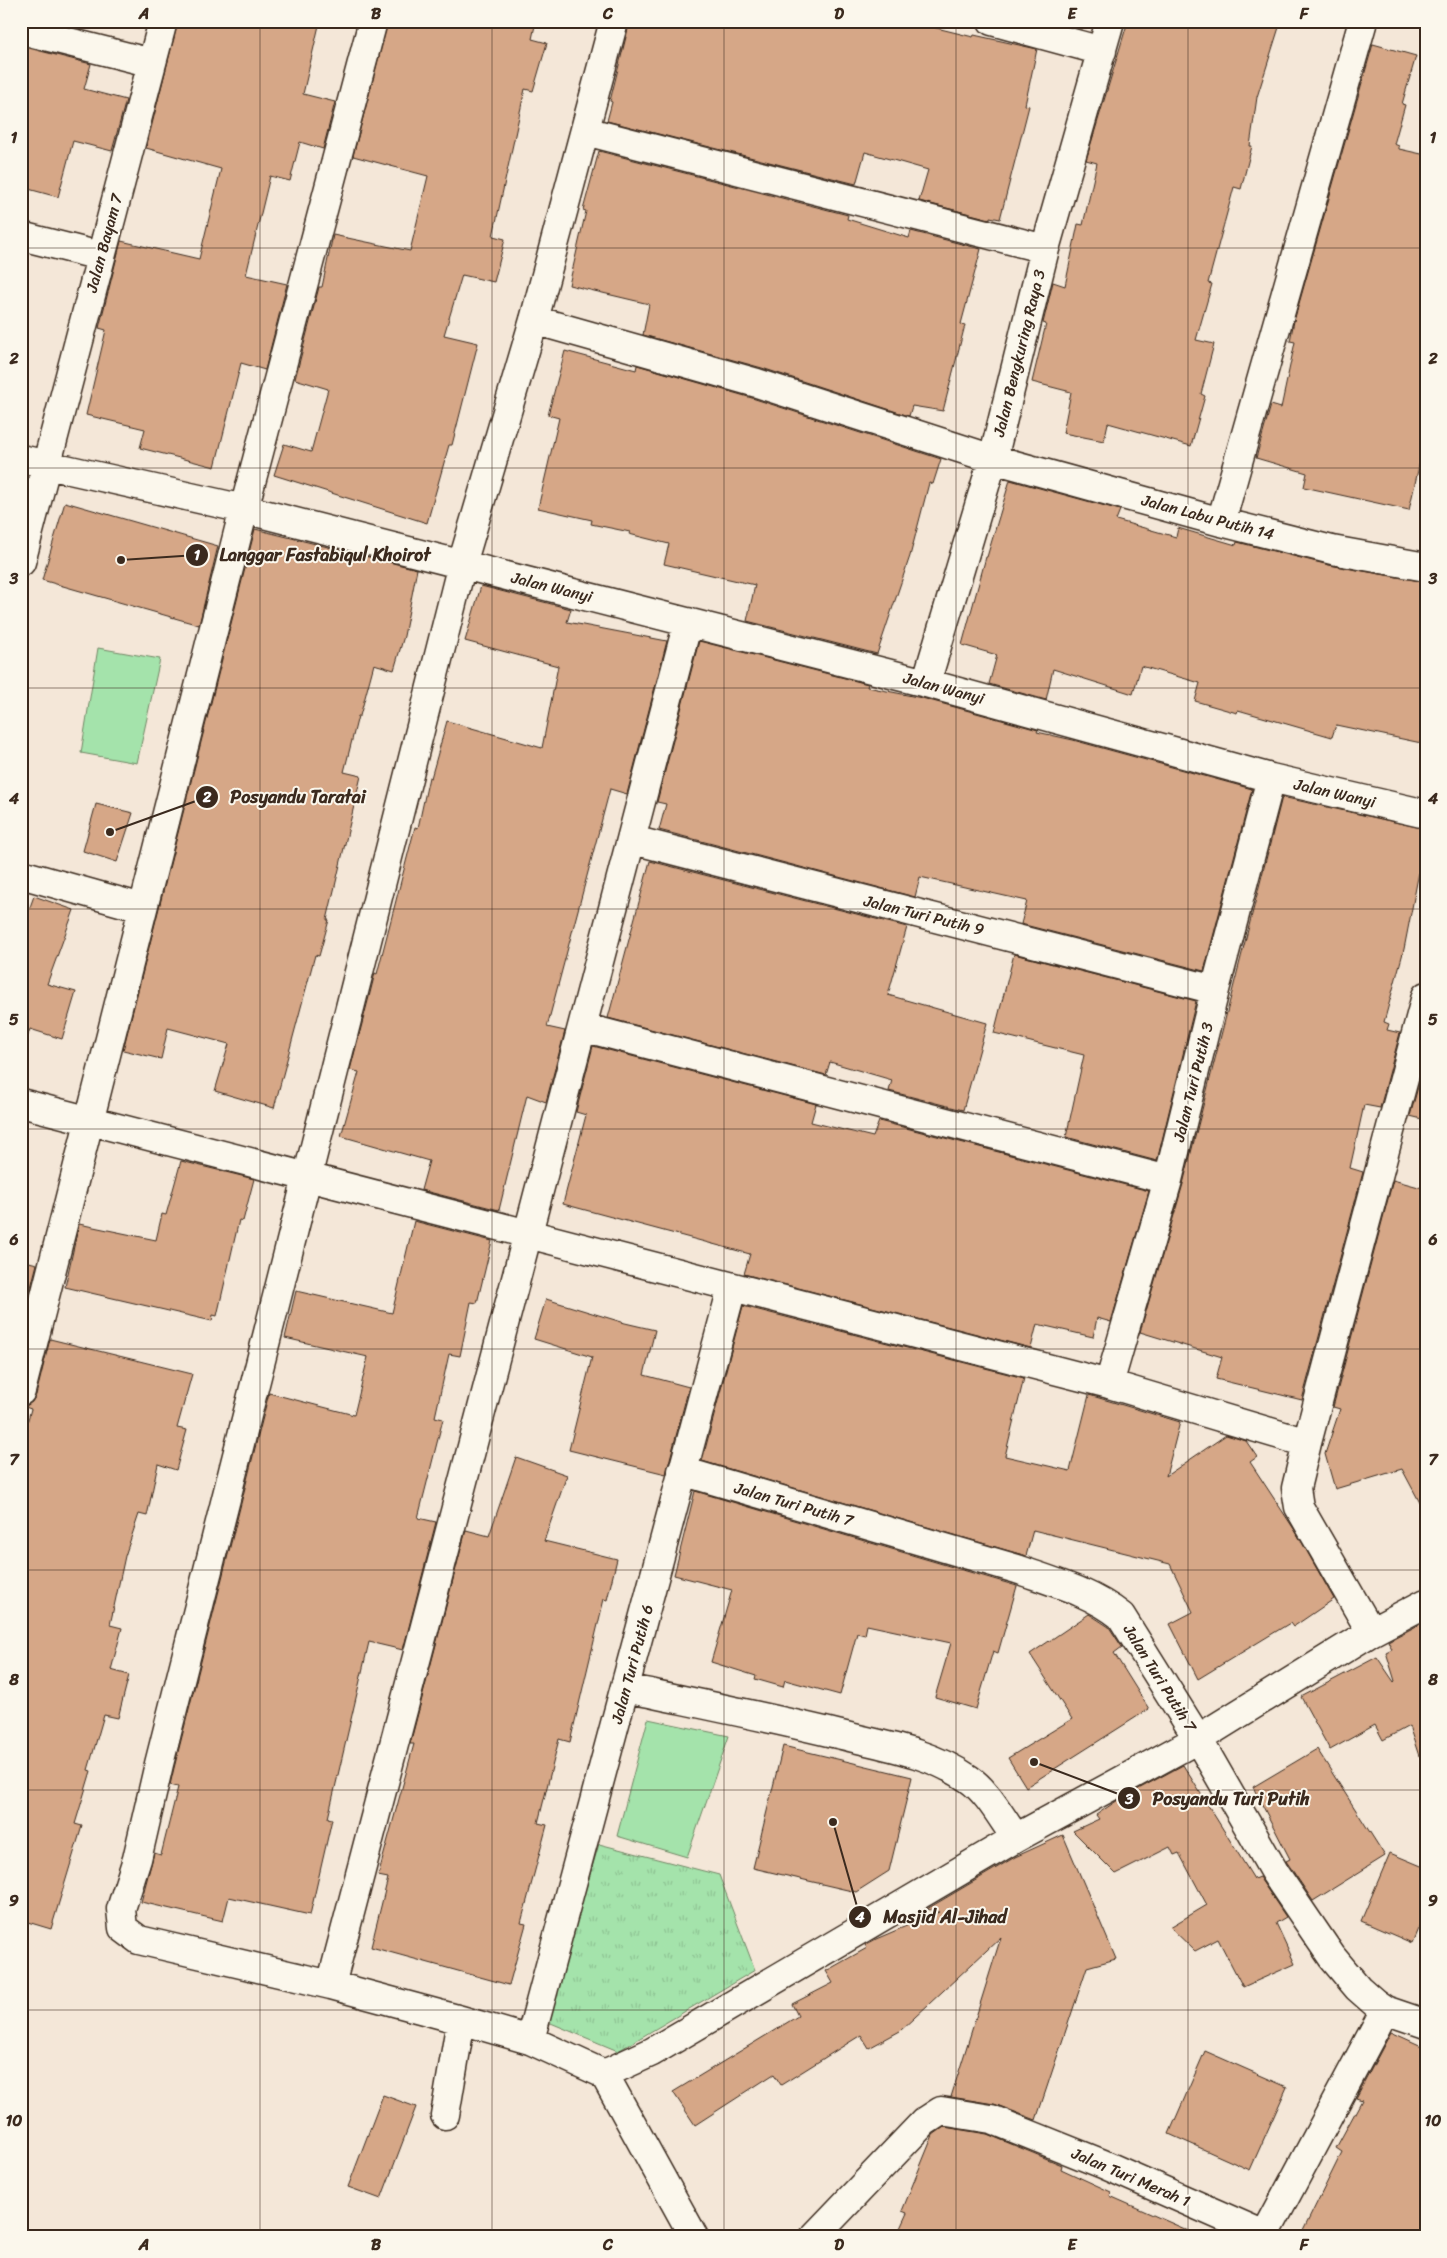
<svg xmlns="http://www.w3.org/2000/svg" width="1447" height="2258" font-family="Sriracha,sans-serif">
<style>
.grass{fill:url(#grass-tufts);stroke:#708664}
.pitch{fill:#a4e3ab;stroke:#708664}
.building{fill:#d6a787;stroke:#3b2a1e}
.lines{fill:none;stroke-linecap:round;stroke-linejoin:round}
.minor-casing{stroke:#3b2a1e;stroke-width:31}
.minor{stroke:#fbf7ec;stroke-width:28}
.grid{fill:none;stroke:#3b2a1e;stroke-width:1;stroke-opacity:0.55}
.labels{text-anchor:middle;dominant-baseline:central;stroke-width:4;stroke-linejoin:round;paint-order:stroke}
.street-label{font-size:16px;fill:#3b2a1e;stroke:#fbf7ec}
.leader{fill:none;stroke:#3b2a1e;stroke-width:2}
.callout-dot{fill:#3b2a1e;stroke:#fbf7ec;stroke-width:2}
.mark-label{font-size:15px;text-anchor:middle;font-weight:bold;fill:#fff}
.callout-label{font-size:18px;text-anchor:middle;font-weight:bold;fill:#3b2a1e;stroke:#fbf7ec;stroke-width:4;stroke-linejoin:round;paint-order:stroke}
.neatline{fill:none;stroke:#3b2a1e;stroke-width:2}
.grid-label{font-size:16px;text-anchor:middle;font-weight:bold;fill:#3b2a1e}
</style>
<defs>
<pattern id="grass-tufts" width="24" height="20" patternUnits="userSpaceOnUse" patternTransform="scale(1.25)"><rect width="24" height="20" fill="#a4e3ab"/><path d="M3 7l-1-3M5 7V3M7 7l1-3M15 17l-1-3M17 17v-4M19 17l1-3" fill="none" stroke="#8ec393"/></pattern>
</defs>
<rect width="100%" height="100%" fill="#f4e7d8"/>
<filter id="ink" filterUnits="userSpaceOnUse"><feTurbulence type="fractalNoise" baseFrequency=".02" numOctaves="2"/><feDisplacementMap in="SourceGraphic" scale="10" xChannelSelector="R" yChannelSelector="G"/><feConvolveMatrix kernelMatrix="1 2 1 2 8 2 1 2 1" color-interpolation-filters="sRGB"/></filter>
<g filter="url(#ink)">
<path class="grass" d="M599,1844l120,31 36,95 -137,81 -72,-30z"/>
<path class="pitch" d="M98,648l62,11 -23,104 -56,-10z
M648,1719l81,17 -42,121 -70,-21z"/>
<path class="building" d="M178,21h142l-17,73 32,8 -12,47 -23,-7 -10,39 -20,-5 -24,99 41,9 -22,86 -24,-7 -26,104 -75,-19 5,-19 -59,-14 20,-85 -7,-2 22,-87 78,18 22,-90 -75,-21z
M388,21h148l-4,18 15,4 -14,48 -8,-2 -32,147 12,3 -11,43 -32,-7 -18,60 34,8 -26,102h-3l-22,78 -153,-48 10,-31 27,8 17,-63 -33,-10 24,-92h3l11,-52 77,16 18,-75 -75,-20z
M630,21h278l65,16 1,-2 63,14 -12,56 4,1 -29,113 -10,-2v2l-71,-18 9,-31 -63,-18 -9,32 -249,-63 5,-19 -2,-1z
M1128,21h153l-24,76 -7,49h2l-11,43 -7,-2 -26,96 4,1 -16,56 18,4 -13,50 4,2 -14,50 -83,-23 -4,18 -41,-8 8,-41 -39,-10 14,-58 -3,-1 10,-41 12,4 13,-62 5,1 14,-62 -11,-3z
M1373,44l43,12 -14,48 3,1 -11,39 5,2v3l27,6v280l-17,75 -105,-23 3,-14 -51,-15 15,-53 10,3 14,-66 -5,-1 4,-20z
M21,46l70,18 -7,25 42,11 -14,51 -39,-10 -15,56 -37,-10z
M599,151l249,64 -1,4 62,19 2,-7 70,18 -20,75 4,1 -22,86 -31,-5 -3,10 -147,-48 -119,-33 6,-31 -80,-19 17,-74 -3,-1z
M565,351l71,19 1,-5 115,33 189,61 -8,25 -4,-1 -19,73 -33,98 -130,-33 8,-36 -91,-21 5,-20 -40,-10 1,-2 -39,-8 1,-4 -54,-12 21,-90 -11,-3z
M1010,480l110,30 -4,10 60,17 2,-9 58,17 1,-3 92,23 97,17v162l-90,-19 -4,12 -94,-27 -1,3 -42,-12 5,-18 -59,-17 -8,28 -80,-25 -7,31 -57,-16 8,-29 -35,-10 24,-88h1z
M65,502l153,44 -19,79 -157,-45z
M255,529l162,40 -13,67 -10,34 -20,-6 -14,52h-2l-14,56 17,4 -34,144h2l-10,36 -4,-1 -41,153 -59,-17 14,-47 -61,-16 -7,31 -38,-9z
M481,586l90,23 -4,13 100,19 -40,153 -17,-5 -63,238 18,4 -19,71 -19,-7 -28,115 -78,-20 8,-29 -88,-25 18,-64 -9,-2 20,-77 5,-20 2,1 38,-147 3,1 11,-51 2,1 16,-57 95,27 16,-82 -93,-25z
M699,641l169,43 -1,3 55,11 116,32 -1,2 36,8 179,49 -48,182 -183,-47 6,-23 -107,-24 -5,20 -256,-67 7,-26 -9,-2z
M1282,797l144,32v39l-6,-1 -16,82 -20,73 5,2 -2,6 13,3 -20,75 -16,-3 -14,63 13,4 -61,228 -86,-21 6,-22 -82,-25 43,-148z
M96,804l37,9 -16,49 -34,-11z
M650,861l257,66 -19,68 99,28 -24,87 -74,-19 3,-11 -62,-18 -4,13 -218,-57z
M34,896l40,14 -27,74 29,8 -14,47 -32,-10 -5,15 -4,-1v-111z
M1014,954l182,47 -39,160 -91,-24 18,-82 -90,-22z
M593,1046l223,58 -5,18 62,15 6,-16 270,70 -38,131 -14,-4 -4,19 -56,-13 -6,24 -287,-74 6,-20 -187,-50 23,-89 -10,-3z
M1426,1058v62l-16,-4z
M181,1161l73,18 -11,42 -4,-1 -22,96 -4,-1 -1,6 -147,-34 14,-63 77,16 6,-26 4,1z
M1393,1180l33,9v325l-24,-45 -67,20 -10,-35 15,-45 -7,-2z
M414,1221l78,20 -15,62 -6,-1 -11,54 -11,-2 -14,63 8,2 -25,99 18,4 -33,128 -34,-8 -41,176 4,1 -22,96 -81,-18 -6,24 -82,-19 13,-49 7,2 17,-68 -8,-2 4,-17 95,-375 85,22 14,-58 -83,-19 11,-47 96,22z
M21,1260l16,4 -14,54h-2z
M546,1299l79,24 30,7 -11,45 45,12 -23,87 -97,-24 23,-93 -58,-18z
M743,1306l281,72 -19,78 65,15 19,-76 91,27 -14,54 60,-41 20,6 11,16 -7,5 46,70 38,67 -41,28 -3,-4 -92,56 -28,-55 23,-12 -23,-48 -137,-34 -7,26 -324,-95z
M50,1339l142,35 -15,54 10,2 -11,40 -18,-6 -11,52 -8,-2 -14,42 -15,69 12,3 -11,42 18,5 -11,43 -14,-3 -16,55 3,1 -16,53 7,2 -31,103 -30,-9v-476l10,-35 -6,-2 7,-5 4,-7z
M516,1457l51,18 -23,66 73,18 -10,41 -3,-1 -34,143 -11,-3 -21,84 9,2 -26,98 5,1 -17,61 -138,-38 17,-69 -10,-2 36,-132h-4l56,-214 23,6z
M695,1491l322,95 -19,67 -5,-2 -17,58 -41,-12 16,-54 -84,-18 -2,10 -8,-2 -17,62 -55,-15 -2,7 -28,-8 1,-3 -45,-14 21,-72 -58,-15z
M1089,1614l20,13 13,20 -8,6 35,56 -123,78 -18,-29 64,-39 -42,-65z
M1426,1621v134l-7,1 -10,-30 -26,14 -8,-15 -45,25 -29,-53 76,-40 17,25 1,-1 -9,-29 6,-3 -4,-8z
M783,1746l129,31 -23,94 -33,21 -103,-24z
M1317,1749l68,107 -72,45 -27,-40 4,-2 -37,-72z
M1183,1765l71,114 5,-2 27,40 -10,6 19,41 -52,23 -25,-48 -23,12 -25,-24 37,-22 -28,-52 -5,2 -4,-8 -54,27 -43,-43 26,-12 -3,-4 22,-15z
M1063,1835l53,124 -29,8 -51,153 -42,-16 -43,-7 50,-160 -101,94 -31,17 -8,-13 -80,50 -7,-11 -79,51 -22,-33 125,-76 -6,-12 41,-21 -7,-12 41,-23 -2,-3 11,-6 63,-27 -12,-3 88,-52z
M1390,1853l36,15v42l-14,33 -51,-22z
M1391,2032l35,16v189h-126l42,-85 -6,-4 26,-48 -6,-2z
M1205,2051l82,36 -37,83 -81,-36z
M383,2095l33,12 -35,92 -33,-12z
M944,2127l43,7 75,31 -1,4 50,23 -1,4 93,41h-307l11,-24 -5,-2 31,-76z"/>
<g class="lines">
<g class="minor-casing">
<path id="minor" d="M614,21l-80,299 -72,244 -303,1200 -22,95 -16,50 2,19 16,12 192,45 130,35 69,20 74,34 48,-22 364,-214 182,-99 173,-107 55,-29
M992,21l110,30
M21,30l131,33
M585,131l460,118
M21,236l79,20
M534,320l223,63 236,76 228,63 111,28 94,17
M21,459l223,50 682,174 345,95 155,36
M1221,522l142,-501
M21,562l142,-541
M926,683l67,-224 52,-210 65,-228
M633,840l582,150
M21,874l121,34
M582,1027l586,153
M21,1103l1088,281 198,59 -11,45 3,19 72,125
M1109,1384l59,-204 47,-190 56,-212
M21,1391l223,-882 129,-488
M1307,1443l119,-447
M682,1471l335,98c36,13 74,23 104,47l77,123 77,134 57,84 26,31 17,15 10,7 41,14
M626,1688c70,15 141,29 211,46 45,11 93,18 132,45 19,13 33,40 47,59
M331,1985l357,-1363
M530,2040l202,-752
M604,2074l90,163
M445,2115l16,-95
M1265,2235l120,-225
M814,2237l110,-115 17,-11 50,8 112,45 166,73"/>
</g>
<use href="#minor" class="minor"/>
</g>
</g>
<path class="grid" d="M260,21v2216M492,21v2216M724,21v2216M956,21v2216M1188,21v2216M21,248h1405M21,468h1405M21,688h1405M21,909h1405M21,1129h1405M21,1349h1405M21,1570h1405M21,1790h1405M21,2010h1405"/>
<g class="labels">
<g class="street-label">
<text transform="translate(104 243) rotate(-75)">Jalan Bayam 7</text>
<text transform="translate(1019 353) rotate(-76)">Jalan Bengkuring Raya 3</text>
<text transform="translate(1208 517) rotate(15)">Jalan Labu Putih 14</text>
<text transform="translate(552 587) rotate(14)">Jalan Wanyi</text>
<text transform="translate(944 688) rotate(15)">Jalan Wanyi</text>
<text transform="translate(1335 793) rotate(13)">Jalan Wanyi</text>
<text transform="translate(924 915) rotate(14)">Jalan Turi Putih 9</text>
<text transform="translate(1193 1082) rotate(-76)">Jalan Turi Putih 3</text>
<text transform="translate(794 1504) rotate(16)">Jalan Turi Putih 7</text>
<text transform="translate(632 1664) rotate(-75)">Jalan Turi Putih 6</text>
<text transform="translate(1160 1678) rotate(58)">Jalan Turi Putih 7</text>
<text transform="translate(1131 2177) rotate(23)">Jalan Turi Merah 1</text>
</g>
</g>
<path class="leader" d="M121 560L197 555M110 832L207 797M1034 1762L1129 1798M833 1822L860 1917"/>
<g class="callout-dot">
<circle cx="121" cy="560" r="5"/>
<circle cx="110" cy="832" r="5"/>
<circle cx="1034" cy="1762" r="5"/>
<circle cx="833" cy="1822" r="5"/>
<circle cx="197" cy="555" r="12"/>
<circle cx="207" cy="797" r="12"/>
<circle cx="1129" cy="1798" r="12"/>
<circle cx="860" cy="1917" r="12"/>
</g>
<g class="mark-label">
<text x="197" y="560">1</text>
<text x="207" y="802">2</text>
<text x="1129" y="1804">3</text>
<text x="860" y="1922">4</text>
</g>
<g class="callout-label">
<text x="325" y="561">Langgar Fastabiqul Khoirot</text>
<text x="298" y="803">Posyandu Taratai</text>
<text x="1231" y="1805">Posyandu Turi Putih</text>
<text x="945" y="1923">Masjid Al-Jihad</text>
</g>
<rect width="1447" height="2258" fill="none" stroke="#fbf7ec" stroke-width="55"/>
<rect x="28" y="28" width="1392" height="2202" class="neatline"/>
<g class="grid-label">
<text x="144" y="19">A</text>
<text x="376" y="19">B</text>
<text x="608" y="19">C</text>
<text x="839" y="19">D</text>
<text x="1072" y="19">E</text>
<text x="1304" y="19">F</text>
<text x="14" y="143">1</text>
<text x="1433" y="143">1</text>
<text x="14" y="364">2</text>
<text x="1433" y="364">2</text>
<text x="14" y="584">3</text>
<text x="1433" y="584">3</text>
<text x="14" y="804">4</text>
<text x="1433" y="804">4</text>
<text x="14" y="1025">5</text>
<text x="1433" y="1025">5</text>
<text x="14" y="1245">6</text>
<text x="1433" y="1245">6</text>
<text x="14" y="1465">7</text>
<text x="1433" y="1465">7</text>
<text x="14" y="1685">8</text>
<text x="1433" y="1685">8</text>
<text x="14" y="1906">9</text>
<text x="1433" y="1906">9</text>
<text x="14" y="2126">10</text>
<text x="1433" y="2126">10</text>
<text x="144" y="2250">A</text>
<text x="376" y="2250">B</text>
<text x="608" y="2250">C</text>
<text x="839" y="2250">D</text>
<text x="1072" y="2250">E</text>
<text x="1304" y="2250">F</text>
</g>
</svg>
